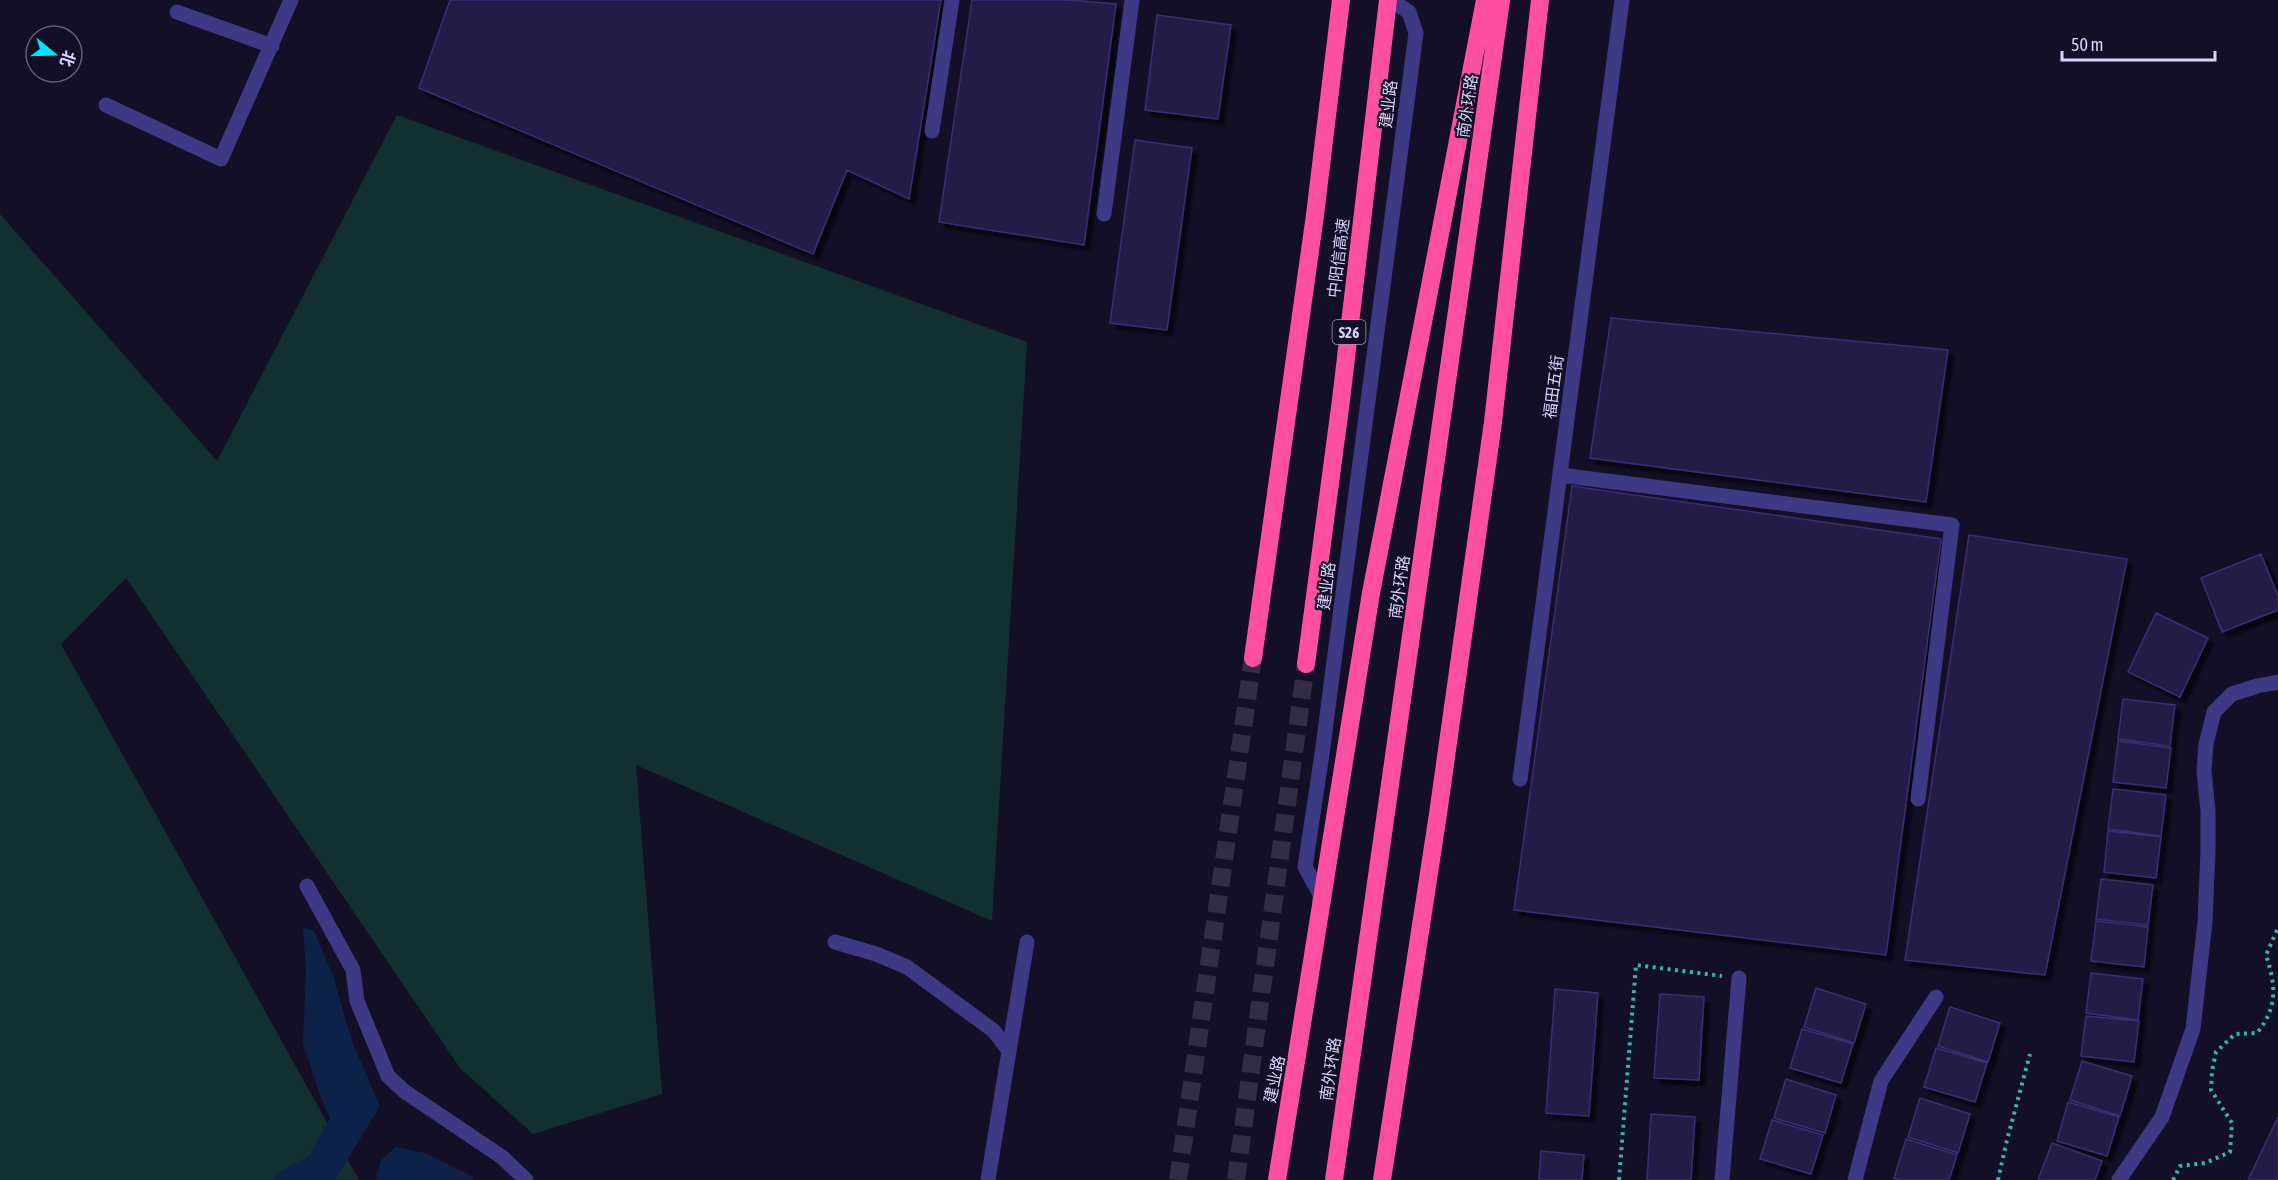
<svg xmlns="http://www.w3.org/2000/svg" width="2278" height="1180" font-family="'Asap Condensed','Noto Sans SC',sans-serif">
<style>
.green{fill:#12302f}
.water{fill:#0c2248}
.building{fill:#241b47;stroke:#3b2d73;stroke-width:1.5;filter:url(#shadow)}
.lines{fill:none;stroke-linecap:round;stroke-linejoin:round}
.highway-tunnel{stroke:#312d47;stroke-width:18;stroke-dasharray:18 9;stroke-linecap:butt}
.path{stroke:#2fb8b0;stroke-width:4;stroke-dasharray:3 4.5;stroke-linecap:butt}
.minor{stroke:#3d3a85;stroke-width:15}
.highway{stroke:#ff4fa3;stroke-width:18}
.highway-bridge{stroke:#ff4fa3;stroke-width:18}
.labels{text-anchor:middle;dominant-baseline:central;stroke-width:4.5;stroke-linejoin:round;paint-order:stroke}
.shield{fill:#130f26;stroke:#9e99be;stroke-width:1.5}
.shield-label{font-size:15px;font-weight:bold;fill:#d9d4ff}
.street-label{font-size:16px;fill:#d9d4ff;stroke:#130f26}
</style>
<defs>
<filter id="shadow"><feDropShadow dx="5.5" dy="5.5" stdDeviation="1.5" flood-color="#0009"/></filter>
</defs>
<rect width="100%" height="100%" fill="#130f26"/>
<path class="green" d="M397,115l630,227 -35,579 -356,-156 26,329 -129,40 -73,-66 -334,-490 -65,66 298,536h-359v-966l217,247z"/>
<path class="water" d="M303,927l11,4 19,45 20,68 27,62 -45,74h-61v-5l35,-19 21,-38 -10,-23 -17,-52 3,-71z
M396,1147l29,6 45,22 4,5h-98l5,-20z"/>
<path class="building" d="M450,0h491l-32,199 -62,-29 -34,84 -394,-166z
M972,0h97l47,4 -32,241 -145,-23z
M1157,15l74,10 -13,94 -73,-9z
M1135,140l57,8 -25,182 -57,-7z
M1611,318l337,32 -22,152 -336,-44z
M1572,486l369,53 -55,416 -372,-45z
M1969,535l158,24 -82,416 -140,-15z
M2261,554l17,42v14l-56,22 -21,-54z
M2156,613l52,25 -28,59 -52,-25z
M2123,699l52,6 -5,41 -52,-7z
M2118,741l53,7 -5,40 -53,-6z
M2113,789l53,6 -5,41 -53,-7z
M2108,831l53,6 -5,41 -52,-6z
M2101,879l52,6 -5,40 -52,-6z
M2096,921l52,6 -4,40 -53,-6z
M2091,973l52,6 -5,41 -52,-7z
M1816,988l50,16 -12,39 -50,-16z
M1555,989l43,4 -9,123 -43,-3z
M1660,994l44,3 -5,83 -45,-2z
M1950,1007l50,16 -12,39 -50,-16z
M2086,1016l53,5 -5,41 -53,-6z
M1802,1029l51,15 -12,39 -51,-15z
M1936,1048l51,15 -12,39 -51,-15z
M2082,1061l50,15 -12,40 -50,-16z
M1786,1079l50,16 -11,38 -51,-15z
M1920,1098l50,16 -12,39 -50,-16z
M2068,1102l51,15 -12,39 -50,-15z
M1651,1114l44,3 -4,63h-44z
M2278,1117v63h-30z
M1772,1120l51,15 -12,39 -51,-15z
M1906,1139l51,16 -8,25h-49l-6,-2z
M2052,1143l50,18 -7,19h-57z
M1541,1151l43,4 -2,25h-43z"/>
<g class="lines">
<path class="highway-tunnel" d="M1178,1180l75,-522
M1236,1180l70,-516"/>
<path class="path" d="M1619,1180l17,-215 86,11
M1998,1180l9,-40 23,-86
M2173,1180l7,-14 25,-3 25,-11 2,-29 -21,-33 1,-19 4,-19 19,-18 22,-1c21,-26 19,-47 9,-78l12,-27"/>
<path class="minor" d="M177,12l95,34
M106,105l115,54 70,-159
M932,131l20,-131
M1104,214l28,-214
M1560,475l392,50 -34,274
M1520,779l102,-779
M307,886l46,84 4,31 31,75 16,15 98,66 24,23
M1320,904v-10l-15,-27 17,-113 94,-721 -7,-21 -18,-12
M835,942l41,12 31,13 87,64 15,20 -21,129
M1009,1051l18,-109
M1722,1180l17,-202
M1855,1180l26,-99 55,-84
M2119,1180l43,-63 31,-88 12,-107 3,-71v-40l-4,-40 2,-27 8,-32 18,-18 25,-8 21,-4"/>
<path class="highway" d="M1371,593l114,-593
M1253,658l62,-443 26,-215
M1306,664l35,-264 47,-400
M1334,1180l167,-1180
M1382,1180l56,-366 55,-392 47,-422"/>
<path class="highway-bridge" d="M1277,1180l94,-587"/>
</g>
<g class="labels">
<rect class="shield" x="1332.5" y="320" width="33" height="24" rx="4.5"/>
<g class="shield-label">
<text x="1349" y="332">S26</text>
</g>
<g class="street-label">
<text transform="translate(1388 104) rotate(-83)">建业路</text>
<text transform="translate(1467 106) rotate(-82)">南外环路</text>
<text transform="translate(1338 258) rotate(-83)">中阳信高速</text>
<text transform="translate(1553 387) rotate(-83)">福田五街</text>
<text transform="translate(1326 586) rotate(-83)">建业路</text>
<text transform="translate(1399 587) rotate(-82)">南外环路</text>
<text transform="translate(1330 1069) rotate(-82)">南外环路</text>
<text transform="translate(1274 1079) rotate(-78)">建业路</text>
</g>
</g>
<g transform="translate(54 54) rotate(109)"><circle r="28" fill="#130f26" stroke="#625e7d" stroke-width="1.5"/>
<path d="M0-4.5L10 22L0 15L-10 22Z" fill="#00e5ff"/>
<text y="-9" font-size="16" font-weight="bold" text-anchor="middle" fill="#d9d4ff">北</text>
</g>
<path d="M2062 51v9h153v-9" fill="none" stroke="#d9d4ff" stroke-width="3"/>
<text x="2071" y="51" font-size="18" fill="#d9d4ff" stroke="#130f26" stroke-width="4.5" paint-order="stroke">50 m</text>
</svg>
